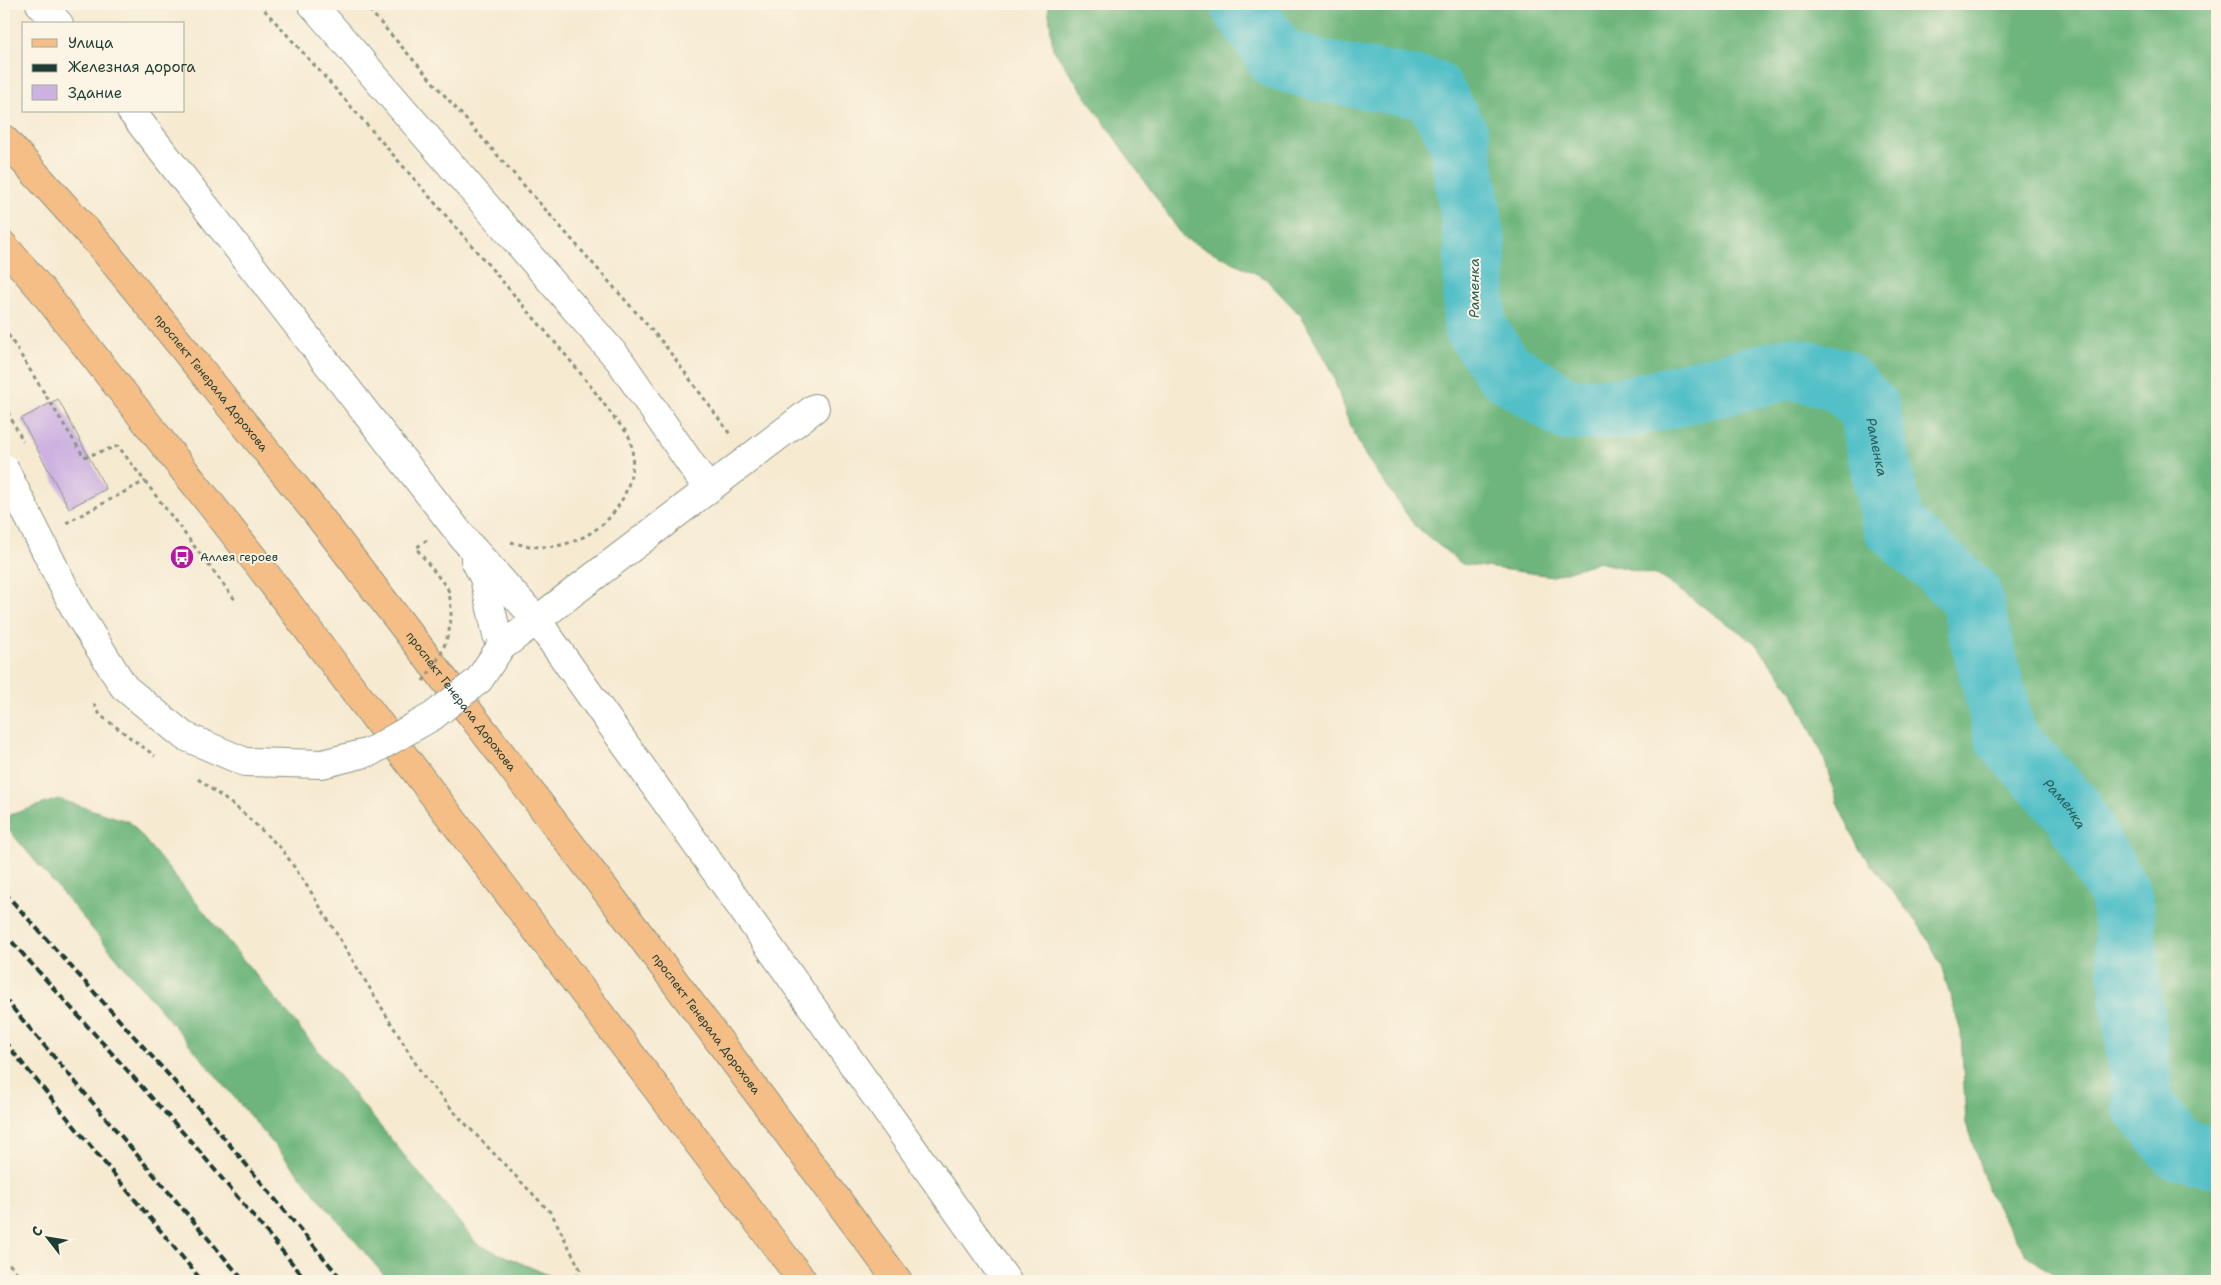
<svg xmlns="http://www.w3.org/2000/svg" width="2221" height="1285" font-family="'Shantell Sans',sans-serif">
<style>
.forest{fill:#6db57b;stroke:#467958}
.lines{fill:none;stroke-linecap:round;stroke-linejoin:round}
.river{stroke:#52c0c8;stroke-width:62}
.building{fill:#cdb2e1}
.minor-casing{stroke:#8a9482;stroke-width:30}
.major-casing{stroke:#8a9482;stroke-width:30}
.path{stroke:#8a9482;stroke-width:3;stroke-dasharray:4 4;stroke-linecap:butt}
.minor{stroke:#fff;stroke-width:28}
.major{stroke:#f6be87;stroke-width:28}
.rail{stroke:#1f3d34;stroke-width:4;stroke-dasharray:8 4;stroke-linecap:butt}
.minor-bridge-casing{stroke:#8a9482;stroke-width:30;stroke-linecap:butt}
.path-bridge{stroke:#8a9482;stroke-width:3;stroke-dasharray:4 4;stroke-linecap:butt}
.minor-bridge{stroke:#fff;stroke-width:28}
.labels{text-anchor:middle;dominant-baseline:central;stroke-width:4;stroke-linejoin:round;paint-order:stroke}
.street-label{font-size:12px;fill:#1f3d34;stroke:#fcf5e5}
.poi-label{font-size:12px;fill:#1f3d34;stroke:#fcf5e5;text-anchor:start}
.water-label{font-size:14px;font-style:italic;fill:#2c5e59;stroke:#fcf5e5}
</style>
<rect width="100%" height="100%" fill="#fcf5e5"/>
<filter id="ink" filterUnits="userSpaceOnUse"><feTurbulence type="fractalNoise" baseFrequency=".02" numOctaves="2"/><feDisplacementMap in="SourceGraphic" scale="10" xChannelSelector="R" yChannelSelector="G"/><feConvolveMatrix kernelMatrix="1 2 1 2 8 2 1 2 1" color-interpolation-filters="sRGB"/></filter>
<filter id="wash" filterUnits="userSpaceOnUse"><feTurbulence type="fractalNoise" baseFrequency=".0096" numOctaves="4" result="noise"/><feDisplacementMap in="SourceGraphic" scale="20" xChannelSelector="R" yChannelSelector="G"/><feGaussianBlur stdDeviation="1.12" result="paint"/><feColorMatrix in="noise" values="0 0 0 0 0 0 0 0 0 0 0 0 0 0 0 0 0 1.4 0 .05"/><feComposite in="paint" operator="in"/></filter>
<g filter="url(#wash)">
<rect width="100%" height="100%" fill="#f6ead1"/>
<path class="forest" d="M1048,4h1169v1277h-154l-38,-27 -36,-60 -23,-71 -5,-91 -20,-67 -20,-37 -62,-79 -21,-44 -15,-50 -31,-64 -38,-49 -95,-66 -61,-14 -45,14 -91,-12 -47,-38 -51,-72 -18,-39 -15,-46 -30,-53 -36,-38 -81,-40 -131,-189z
M58,799l72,23 347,422 85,37h-173l-385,-457v-7z"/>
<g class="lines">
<path class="river" id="s1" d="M1241,4l37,55 47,13 107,18 27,47 16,107 -1,82 29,43 65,41 57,-2 166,-40 50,12 28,29 24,116 77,69 36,144 65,70 50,88 22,209 36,44 38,8"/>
</g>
<g id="blocks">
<path class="building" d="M58,399l48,90 -37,19 -48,-89z"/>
</g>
</g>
<g filter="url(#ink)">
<use href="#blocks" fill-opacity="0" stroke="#8a9482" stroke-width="1"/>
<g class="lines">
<g class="minor-casing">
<path id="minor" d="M40,4l19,20
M312,4l308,357 88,128
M131,111l333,428 72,80 471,662
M475,560l9,18 16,70 315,-240"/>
</g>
<g class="major-casing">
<g id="major">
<path id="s2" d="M4,139l100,111 214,265 319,416 261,350"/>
<path d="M4,246l38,44 216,274 545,717"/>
</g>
</g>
<path class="path" d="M259,4c96,105 188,213 281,321 26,30 51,60 74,93 6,7 16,16 17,25 7,32 -9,69 -36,87 -26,18 -54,21 -84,12
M364,4l300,340 66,90
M4,328l80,129 34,-11 118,155
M66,523l79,-42
M427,540l-11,8 32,41
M94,704l6,11 55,41
M198,779l43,32 41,38 29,43 113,185 33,38 95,99 28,55 -6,12
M4,1258l20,23"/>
<use href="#minor" class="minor"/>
<use href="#major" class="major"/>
<path class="rail" d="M4,892l206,229 133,160
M4,933l191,213 112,135
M4,998l240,283
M4,1041l198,240"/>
<g class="minor-bridge-casing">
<path id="minor-bridge" d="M4,468l71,141 49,78 60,49 61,26 77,2 48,-12 63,-36 46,-36 21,-32"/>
</g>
<path class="path-bridge" d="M4,405l19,36
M423,681c22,-29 34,-56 25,-92"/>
<use href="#minor-bridge" class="minor-bridge"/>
</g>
</g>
<defs>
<g id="bus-disc" transform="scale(1.25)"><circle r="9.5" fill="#b5179e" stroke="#fcf5e5"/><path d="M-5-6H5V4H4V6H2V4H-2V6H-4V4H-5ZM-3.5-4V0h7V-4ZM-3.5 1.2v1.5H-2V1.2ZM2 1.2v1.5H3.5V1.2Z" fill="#fff"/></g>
</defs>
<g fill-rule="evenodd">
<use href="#bus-disc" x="182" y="557"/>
</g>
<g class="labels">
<g class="street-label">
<text stroke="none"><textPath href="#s2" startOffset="320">проспект Генерала Дорохова</textPath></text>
<text stroke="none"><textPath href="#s2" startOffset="725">проспект Генерала Дорохова</textPath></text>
<text stroke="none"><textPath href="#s2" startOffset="1130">проспект Генерала Дорохова</textPath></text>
</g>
<g class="poi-label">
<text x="200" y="557">Аллея героев</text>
</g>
<g class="water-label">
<text transform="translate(1474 288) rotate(-90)">Раменка</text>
<text stroke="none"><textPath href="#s1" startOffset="955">Раменка</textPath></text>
<text stroke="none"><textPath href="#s1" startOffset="1375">Раменка</textPath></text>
</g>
</g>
<rect width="2221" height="1285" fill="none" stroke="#fcf5e5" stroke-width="20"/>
<rect x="22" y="22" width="162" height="90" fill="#fcf5e5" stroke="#a4ab9e"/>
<rect x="32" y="39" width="25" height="8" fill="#f6be87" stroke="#a4ab9e"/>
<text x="68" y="48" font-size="15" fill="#1f3d34">Улица</text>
<rect x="32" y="64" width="25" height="8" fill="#1f3d34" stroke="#a4ab9e"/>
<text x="68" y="72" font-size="15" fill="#1f3d34">Железная дорога</text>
<rect x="32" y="85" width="25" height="15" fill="#cdb2e1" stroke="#a4ab9e"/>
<text x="68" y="98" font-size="15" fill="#1f3d34">Здание</text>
<g transform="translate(48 1238) rotate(301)" stroke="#fcf5e5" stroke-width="4" paint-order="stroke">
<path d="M0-4L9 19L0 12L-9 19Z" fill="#1f3d34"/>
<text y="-8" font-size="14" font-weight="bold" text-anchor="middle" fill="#1f3d34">С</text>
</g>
</svg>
